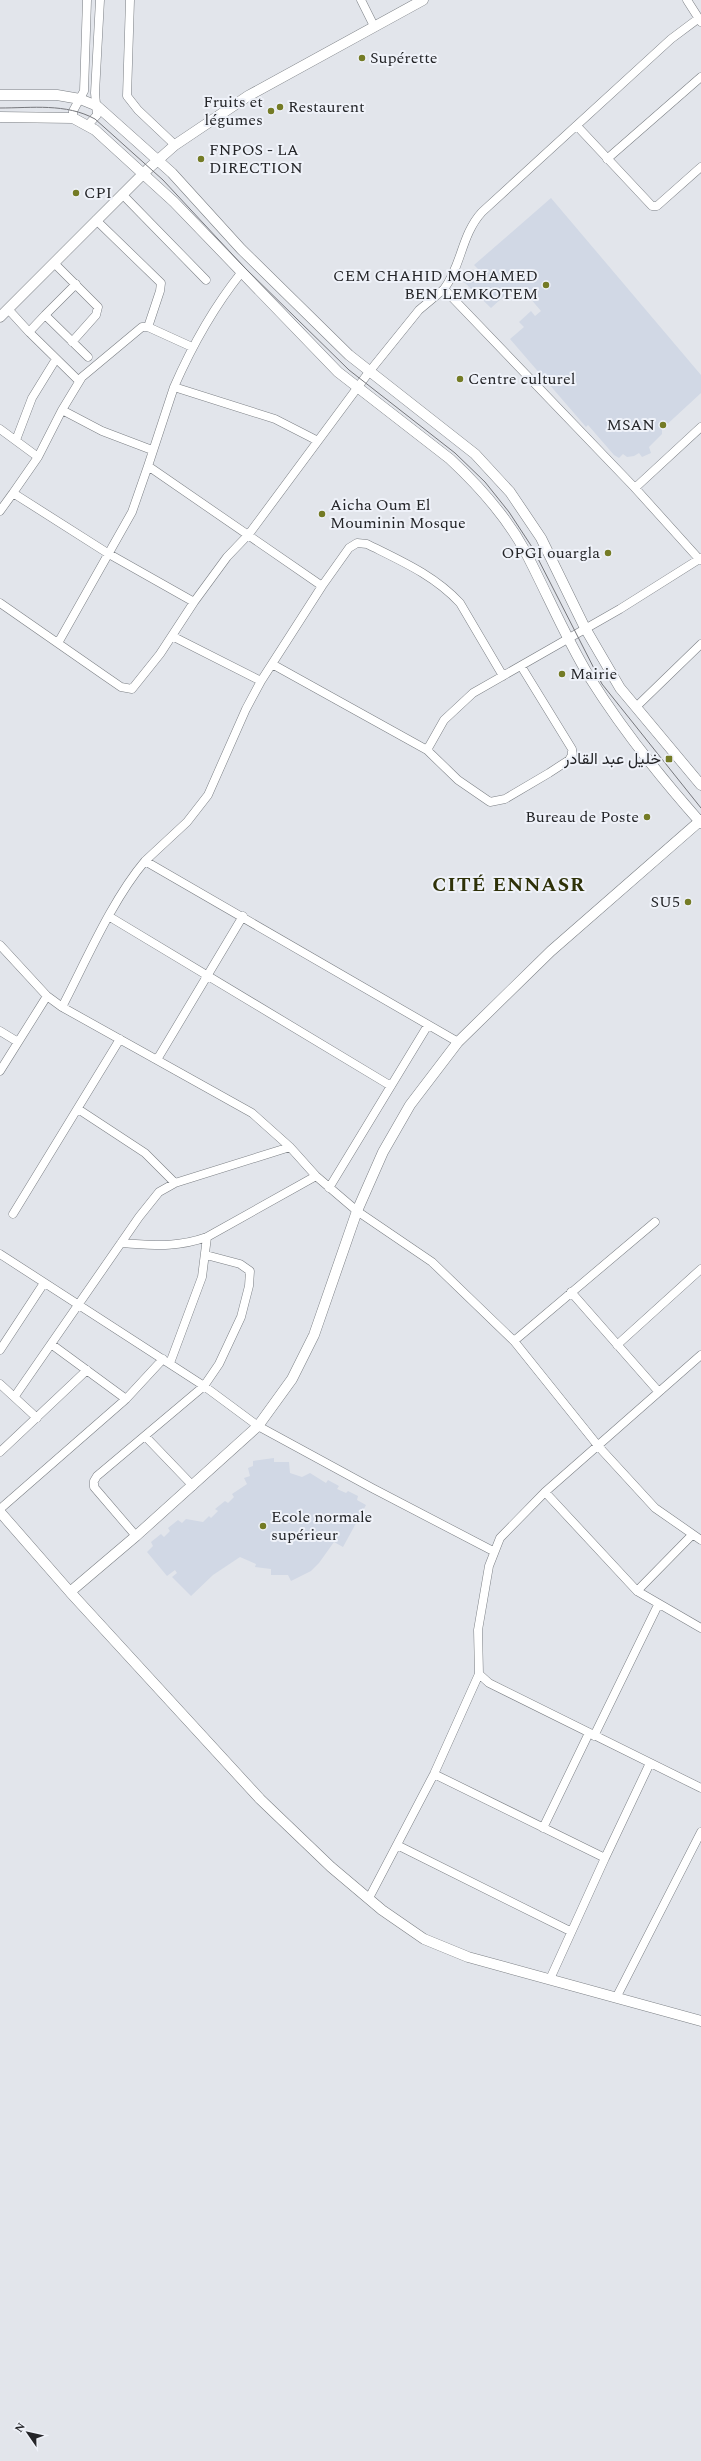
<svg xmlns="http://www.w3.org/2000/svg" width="701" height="2461" font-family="Spectral,Vazirmatn,serif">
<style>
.built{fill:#d1d8e5}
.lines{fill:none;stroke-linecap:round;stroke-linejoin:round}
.minor-casing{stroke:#7b7f84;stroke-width:9}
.tertiary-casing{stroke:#7b7f84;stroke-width:11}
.minor{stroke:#fff;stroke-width:8}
.tertiary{stroke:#fff;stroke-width:10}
.tram{stroke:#76777c;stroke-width:1}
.poi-dot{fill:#747b25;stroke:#eff2f9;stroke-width:1.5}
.labels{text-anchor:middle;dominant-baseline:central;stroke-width:4;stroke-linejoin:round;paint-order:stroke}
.poi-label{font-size:16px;fill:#242528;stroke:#eff2f9;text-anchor:start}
.district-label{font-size:20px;font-weight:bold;letter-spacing:1px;fill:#2e3108;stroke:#eff2f9}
</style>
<rect width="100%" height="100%" fill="#e2e5eb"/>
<path class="built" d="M551,198l150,177v18l-39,36v5l-13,13 2,6 -9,4 -3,-4 -5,3 -7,1 -4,-3 -4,4 -5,-3 -26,-30 -2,2 -76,-88 14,-12 -5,-5 12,-11 4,5 6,-5 -17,-20 -6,4 -6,-6 -21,19 -27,-26 14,-13 -4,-4z
M274,1458v4h15l1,11 12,4 8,-4 16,10 2,-3 11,6 -2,3 9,4 2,-2 10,5 -1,4 9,5 -23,42 -9,-5 -15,21 -8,8 -20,10 -3,-6h-17v-6l-16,-2 1,-3 -16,-7 -27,18 -22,21 -19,-19 5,-4 -2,-3 -8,6 -20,-24 6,-6 -2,-4 10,-8 3,3 6,-6 -2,-3 10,-8 4,3 4,-4 17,3 6,-6 2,2 7,-7 -3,-2 10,-8 3,2 6,-6 -2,-3 15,-10 -3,-6 6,-2 -2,-8 5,-2v-5z"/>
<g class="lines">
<g class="minor-casing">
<path id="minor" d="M130,0l-3,96 11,14 37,35
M361,0l13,26
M687,0l14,22
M73,118v-7l11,-20 3,-91
M87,126l10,-11 -2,-22 5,-93
M577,126l75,80h5l44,-39
M607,159l94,-82
M122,194l84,86
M96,220l65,63 -1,8 -12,36
M54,263l44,44 -2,8 -24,27
M444,289c18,-24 17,-54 38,-77l189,-173 28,-21
M8,309l21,23 16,-17 43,42
M45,315l31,-31
M29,332l50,49
M174,387c18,-41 39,-79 67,-114
M62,410l40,21 50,19
M0,429l38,28
M16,440l16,-42 24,-39
M148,466l26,-79 101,32 43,22
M635,488l66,-61
M13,493l25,-36 24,-47 20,-33 60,-50h6l44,20
M0,511l13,-18 96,61 85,48 33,-45 22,-23 120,-162 50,-62 25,-21 191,199 65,72
M322,586l27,-38 8,-5 10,1c34,17 67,31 93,59l43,73
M0,603l105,73 16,11 11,2 28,-35 34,-52
M58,643l74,-131 16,-46 174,120 -61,95 -89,-45
M272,664l155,86 31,30 32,22 15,-3 44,-26 20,-13 3,-5v-6l-51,-83
M636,707l65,-63
M427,750l17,-30 29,-27 147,-84 81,-51
M145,861l42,-39 21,-27 38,-86 15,-28
M110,917l281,169
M0,945l47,51 15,11
M0,1031l18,11
M458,1042l-313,-181c-33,39 -59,100 -83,146l190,106 38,34 26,29 41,35 75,51 82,79 85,106 56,61 46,32
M158,1058l85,-142
M0,1071l47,-75
M78,1109l67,44 30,30
M329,1188l99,-163
M13,1214l107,-175
M121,1243c33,2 55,5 86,-6l109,-61
M0,1254l204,132 54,40 114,62 121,63
M571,1292l87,99
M514,1341l141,-119
M51,1344l75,55
M617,1345l84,-76
M0,1350l44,-67
M701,1355l-156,137 -45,46 -11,28 -11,64 1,44 10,9 212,105
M170,1363l32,-86 5,-40
M0,1384l37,34
M15,1396l124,-179 20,-25 16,-9 115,-36
M145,1436l48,50
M0,1452l87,-82
M545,1492l92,99 55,-56
M0,1509l126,-110 37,-40
M136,1536l-42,-49v-6l3,-5 107,-90 15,-22 22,-47 8,-31 1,-15 -10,-7 -34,-9
M637,1591l64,37
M594,1736l64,-131
M434,1774l171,84 45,-95
M543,1828l46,-95
M397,1845l173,86
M369,1898l65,-124 45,-100
M550,1979l55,-121
M616,1998l85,-166"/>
</g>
<g class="tertiary-casing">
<path id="tertiary" d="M0,95h57l23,4 17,7 75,67 69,76 108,106 126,99 35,38 31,46 44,90 35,60 81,97
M0,117l73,1 22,12 79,72 164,170 112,87c29,27 56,57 75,92 22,42 40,86 65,127 32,51 71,100 111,145
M0,317l149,-149 26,-23 73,-49 175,-96
M0,1512l70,80 190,207 71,68 51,43 42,29 44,18 233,64
M70,1592l66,-56 122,-110 34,-47 22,-44 43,-124 26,-59 27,-47 48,-63 93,-91 150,-131"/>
</g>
<use href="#minor" class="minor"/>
<use href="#tertiary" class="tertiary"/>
<path class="tram" d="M0,108c32,0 66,-5 95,11l68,61 82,88 104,102 106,83 30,29 24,30 23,35 70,137 99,124"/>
</g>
<g class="poi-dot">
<circle cx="362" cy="58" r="4"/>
<circle cx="280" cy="107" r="4"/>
<circle cx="271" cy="111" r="4"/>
<circle cx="201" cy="159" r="4"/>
<circle cx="76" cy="193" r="4"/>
<circle cx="546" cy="285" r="4"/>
<circle cx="460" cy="379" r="4"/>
<circle cx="663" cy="425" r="4"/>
<circle cx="322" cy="514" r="4"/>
<circle cx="608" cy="553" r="4"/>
<circle cx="562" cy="674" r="4"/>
<rect x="665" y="755" width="8" height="8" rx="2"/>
<circle cx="647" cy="817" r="4"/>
<circle cx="688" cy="902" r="4"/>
<circle cx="263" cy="1526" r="4"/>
</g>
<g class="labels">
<g class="poi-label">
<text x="370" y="58">Supérette</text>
<text x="263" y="102" text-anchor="end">Fruits et<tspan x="263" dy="18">légumes</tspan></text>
<text x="288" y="107">Restaurent</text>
<text x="209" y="150">FNPOS - LA<tspan x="209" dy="18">DIRECTION</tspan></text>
<text x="84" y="193">CPI</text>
<text x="538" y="276" text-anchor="end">CEM CHAHID MOHAMED<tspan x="538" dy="18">BEN LEMKOTEM</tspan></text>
<text x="468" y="379">Centre culturel</text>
<text x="655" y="425" text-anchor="end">MSAN</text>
<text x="330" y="505">Aicha Oum El<tspan x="330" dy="18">Mouminin Mosque</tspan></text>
<text x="600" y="553" text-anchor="end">OPGI ouargla</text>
<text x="570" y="674">Mairie</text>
<text x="661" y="759" text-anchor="end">خليل عبد القادر</text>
<text x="639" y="817" text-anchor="end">Bureau de Poste</text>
<text x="680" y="902" text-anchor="end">SU5</text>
<text x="271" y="1517">Ecole normale<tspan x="271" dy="18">supérieur</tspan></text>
</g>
<g class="district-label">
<text x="509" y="885">CITÉ ENNASR</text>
</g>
</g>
<g transform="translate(28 2433) rotate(304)" stroke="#eff2f9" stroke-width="3" paint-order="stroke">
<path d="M0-3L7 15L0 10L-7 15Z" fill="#242528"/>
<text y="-6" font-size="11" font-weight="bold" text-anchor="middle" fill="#242528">N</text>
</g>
</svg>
